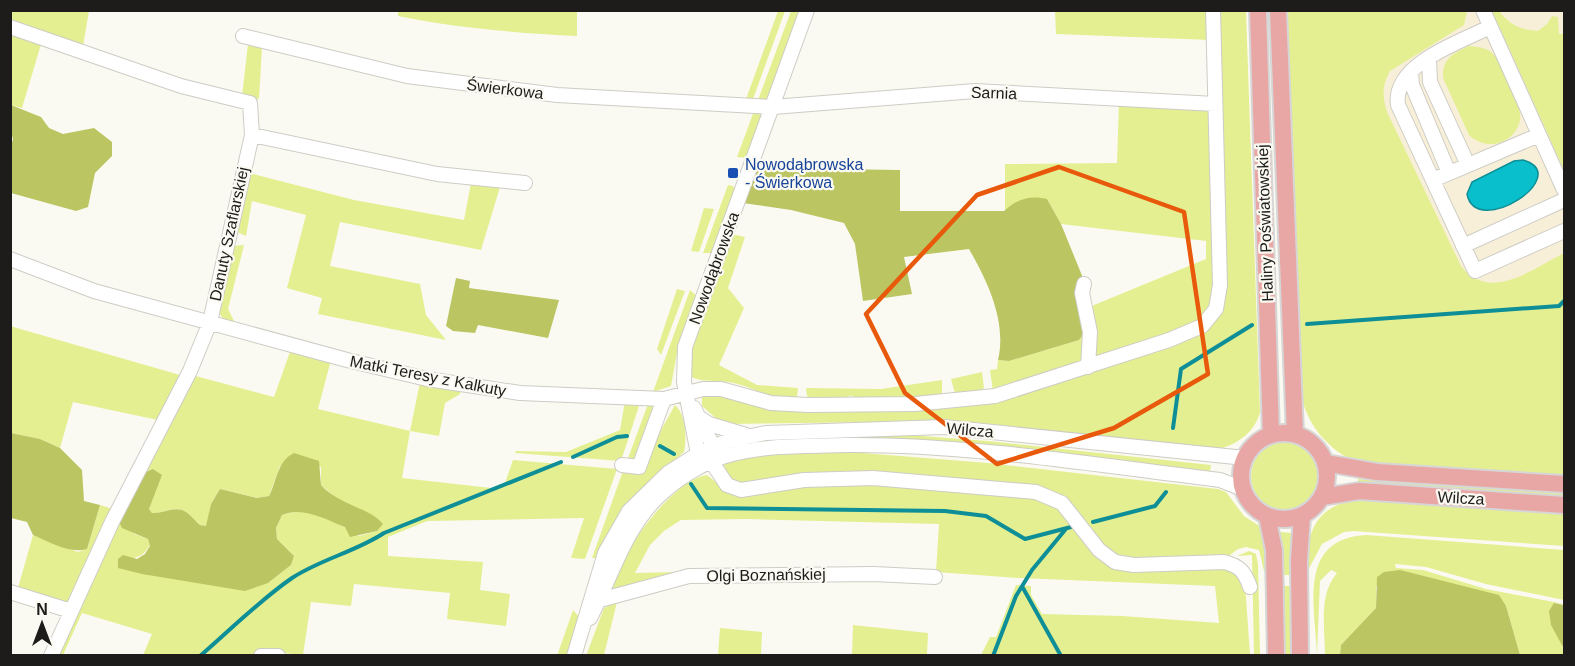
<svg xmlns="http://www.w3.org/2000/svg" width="1575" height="666" font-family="Arial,sans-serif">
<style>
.industrial{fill:#f8efd9}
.green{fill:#e4ef91}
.forest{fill:#bbc562}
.water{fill:#08bfcb;stroke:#0e8e96;stroke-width:1.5}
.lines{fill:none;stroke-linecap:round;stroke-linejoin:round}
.stream{stroke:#0e8e96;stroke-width:4}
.minor-casing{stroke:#cdccc5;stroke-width:16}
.major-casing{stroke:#d6d6d6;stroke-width:20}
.minor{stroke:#fff;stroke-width:14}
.major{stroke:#e8a7a5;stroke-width:16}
.marked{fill:none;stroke:#e8590c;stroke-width:4.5;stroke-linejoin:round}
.transit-dot{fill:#1a4fb4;stroke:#fbfaf2;stroke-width:2}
.labels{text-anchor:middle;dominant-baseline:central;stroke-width:4.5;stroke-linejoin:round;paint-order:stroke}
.street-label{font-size:16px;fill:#1d1c1a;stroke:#fbfaf2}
.transit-label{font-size:16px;fill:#164399;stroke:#fbfaf2;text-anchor:start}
</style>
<rect width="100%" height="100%" fill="#fbfaf2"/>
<path class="industrial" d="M1312,11h252v273l-222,28z"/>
<path class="green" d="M398,10l179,1v25c-61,-3 -120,-8 -179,-20z
M11,11h78l-6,35 -72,-24z
M778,11h7l-32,88h-7z
M791,11h9l-32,88 -10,1z
M1055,11h154l1,29 -154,-6z
M1217,11h29l14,401c-5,20 -22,32 -41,37l-257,-28 -233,3 -10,-3 -17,-15v-8l3,-4 38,7 216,3 255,-83z
M1287,11h180l-3,14 -74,46c-8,15 -8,25 -3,41l74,154c29,37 71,3 103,-13v224l-206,-15c-26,-8 -51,-37 -56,-64z
M1492,11h7c11,14 22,19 39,20l9,-7 5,-8 6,1 1,17h5v136z
M10,31l32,10 -20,67 -11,-3z
M248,44l14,3 -3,52 -17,-3z
M1469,46c8,1 15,1 22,6 11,9 32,55 29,68 -5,24 -34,32 -51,15l-26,-57c-1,-19 10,-25 26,-32z
M1119,101l93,9 5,175c-4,13 -7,27 -18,37 -22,19 -74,27 -102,35l-3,-5 -3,-44 3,-3 112,-46v-18l-145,-17 -14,-25 -42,12v-47l112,-1z
M754,111l7,4 1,5 -15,38 -10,-1z
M249,173l105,27 110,20 7,-37 29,4 -19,63 -141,-28 -10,44 90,18 6,31 20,25 -128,-26 4,-16 -35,-10 19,-73 -54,-14 -6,35 -9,-4z
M728,185l5,1 2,4 -22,63h-10z
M704,208l10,1 -15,43 -8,-1z
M732,234l13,3 -17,51 16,20 -25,57 38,20 41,3 -1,9c-27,5 -45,-12 -69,-15 -13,-2 -27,1 -38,-6l2,-29z
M244,245l-16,64 8,16 -12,-5 -6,-9 15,-65z
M677,289l8,2 -24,64 -4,-6z
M690,290l7,6 -20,57 -6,33 -18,6z
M10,326l170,49 -22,45 -85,-18 -13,46 -20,-9 -29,-6z
M1087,330l-4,32 -90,29 -3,-21 7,-1 1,-9 11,1 70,-21z
M291,349l40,11 -13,49 92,22 10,-49 41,7 -1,5 -15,9 -6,33 -29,-5 -8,47 89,10 14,-5 8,-23 104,9 -32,90 -14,-1 13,-40 -157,3 -39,16v19l95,6 -3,28 30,4 -4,32 -59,-7 3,-26 -96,-9 -3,22 -40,-4 -8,53 -41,-4 -4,5 -115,-1 9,-21 -70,-21 -19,42 -8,1 64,-134 16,12 13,5 2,6c-8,14 -17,14 -32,14l150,24 23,-18 3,-9 -17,-17 -1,-11 6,-13c24,-10 56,7 77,21l18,-5 -20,-22 -16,-7 -20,-17v-18l-41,-1 -11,30 -11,2 -38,-9 -9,15 -4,22 -7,-1c-4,-3 -9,-10 -14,-13 -10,-7 -23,2 -34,1l-3,-4 12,-34 -8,-6 -5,1 -9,9 53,-104 82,22z
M982,372l2,16 -5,5 -23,4 -5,-18z
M942,380v15l-4,3 -82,2 -3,-4c-15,1 -32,9 -46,0l-1,-8 75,1z
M625,401l15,2 -19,58 -106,-8 1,-2 50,1 54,-22z
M648,404l7,3 -20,56 -8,-2z
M675,405c11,9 12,34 9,47l-44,38 -16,19 -24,49h-8l31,-87 22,-1 12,-33z
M833,435l89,1 66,5 223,24 -1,6 -210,-23 -167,-8z
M1251 476a34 34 0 1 1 68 0a34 34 0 1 1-68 0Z
M838,451l150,12 230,26 8,3 18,24 17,11 4,8 3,39 -4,-3 -5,-21 -13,-3 -8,2 -12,9 -84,2 -27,-6 -17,-15 -25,-35 -28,-15 -159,-15 -143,11 -13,-4 -6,-16c14,-14 92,-13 114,-14z
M707,475l21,17 115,-12 194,17 16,5 49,57 129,10 14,14 5,72h-269l9,-18h6l20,-52 15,1v9l11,19 80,2 97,7 -4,-37 -196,-8 -83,-6 3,-48 -192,-5 -66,1 -17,11 -14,14 -15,28 43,-1c-23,4 -42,17 -65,18 2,-32 60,-111 94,-115z
M1358,479l206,14v4l-206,-13z
M1357,499l207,15v32l-211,-15 -9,1 -22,12 -16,30c0,-39 7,-67 51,-75z
M100,505l13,4 -41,88 -6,6 -48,-15 15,-53 45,17 9,-3z
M1280,532l12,1v42h-10z
M1366,535l198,15v50l-78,-16 -60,-17 -31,-3 1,4 27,2 63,19 78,15 -10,-1 10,52h-44l-14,-49 -82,-30 -48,10v22l-35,37 -1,10h-15c0,-27 -7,-60 12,-82l-6,-3 -11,11 -3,74c-2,-49 -20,-116 49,-120z
M1249,551l7,3 2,10 2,91h-6l-2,-100 -15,1z
M1282,586h10l1,69h-10z
M617,602l-13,53 -18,1 18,-48z
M573,610l7,8 -13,37 -10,1z
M853,625l75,8 -1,22h-75z
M720,628l42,4 -1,23h-43z"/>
<path class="forest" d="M11,105l30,12 8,11 14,6 31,-6 18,14v14l-17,17 -7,34 -12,4 -65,-18v-47l2,-7 -2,-7z
M769,168l131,2v41h104c14,-12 25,-16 43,-12l14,25 22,54 4,52 -8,10 -70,21 -11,-1c9,-38 -10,-78 -29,-111l-65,8 8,37 -49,7 -8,-57 -11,-21 -53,-13 -48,-7 12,-33z
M456,278l14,3 -1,7 90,12 -11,38 -70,-13 -3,8 -22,-2 -7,-5z
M11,433l29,6 20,9 22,22 2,31 16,4 -13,44c-17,5 -38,-7 -54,-14l-6,-13 -16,-4z
M294,453l25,8 2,24c19,21 48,22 62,39l-6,7 -27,6 -5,-10c-20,-8 -43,-21 -63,-12l-6,13 1,11 17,17 -3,9 -23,18 -23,8 -103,-17 -24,-6v-9l5,-4 14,4 8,-5 5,-8 -2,-7 -26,-11 -3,-6c7,-16 16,-49 34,-53l9,6 -13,34 3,4c11,1 24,-8 34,-1 5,3 10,10 14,13l6,1 5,-22 9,-15 37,9 12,-2c8,-15 8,-35 25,-43z
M1400,570l99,25 7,11 14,49h-180l1,-10 35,-37 1,-31 7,-5z
M1554,603l10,2v44l-13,-24 -2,-14z"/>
<path class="water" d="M1523,160c52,15 -47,80 -56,34l5,-12 42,-21z"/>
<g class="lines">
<path class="stream" d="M1307,324l252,-18 5,-5
M1173,428l8,-59 71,-44
M660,446l14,8
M573,457l44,-20 10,-1
M691,484l16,24 238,3 41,5 39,23 46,-12
M1093,522l62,-16 11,-14
M1023,588l38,68
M200,656c30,-26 60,-56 92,-78 29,-19 63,-26 92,-45l177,-71
M993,656l23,-60 16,-26 33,-40"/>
<g class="minor-casing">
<path id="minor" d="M1483,10l81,180
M10,27l171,59 69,17 2,32
M1490,27c-30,15 -98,37 -92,78l77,166 89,-40
M243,36l164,40 150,19 216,12 202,-16 240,13
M1429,58l1,24 38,83
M1411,71l1,14 37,88
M1433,180l106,-45
M1463,246l101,-46
M10,259l84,32 253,69 80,19 93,14 144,6 39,-10h18l50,14 37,2 107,-1 80,-8 174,-56 33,-14 14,-17 4,-24 -7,-275
M1084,284l-2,9 8,39 -2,35
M694,408l19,38 -1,7
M698,417l11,7 37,11
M698,454l-14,-72 1,-35 122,-337
M705,458l6,3 16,24 14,5 63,-10 69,-2 163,14 26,11 37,47 16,12 19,3 90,-3c16,4 21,10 26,25
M622,465l17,2 25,-68
M10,592l61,19
M600,600l89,-24 185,-2 61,3
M590,618c22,-42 35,-92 72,-125 19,-17 45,-33 71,-39 36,-9 75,-8 112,-9 125,-1 251,20 375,35l23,9
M51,656l61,-134 78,-151 20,-49 42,-187 185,39 88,9
M261,656h17
M574,656l31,-103 24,-42 39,-38 30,-19 29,-13 39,-8 178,-6 301,31"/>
</g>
<g class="major-casing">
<path id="major" d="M1258,10l13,425
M1278,10l17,424
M1241 476a43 43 0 1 1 86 0a43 43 0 1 1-86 0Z
M1326,463l51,9 187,12
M1322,497l37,-6 205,14
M1267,516l7,34 2,106
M1300,656l-1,-96 3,-45"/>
</g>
<use href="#minor" class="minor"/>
<use href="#major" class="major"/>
</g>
<path class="marked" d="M1059,167l125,45 24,162 -94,54 -117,36 -92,-71 -39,-79 111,-119z"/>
<rect class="transit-dot" x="727" y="167" width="12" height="12" rx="3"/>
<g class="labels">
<g class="street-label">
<text transform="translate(505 89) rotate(7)">Świerkowa</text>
<text transform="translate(994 93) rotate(2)">Sarnia</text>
<text transform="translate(1265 223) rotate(-92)">Haliny Poświatowskiej</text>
<text transform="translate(229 234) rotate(-78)">Danuty Szaflarskiej</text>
<text transform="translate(714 268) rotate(-70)">Nowodąbrowska</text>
<text transform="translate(428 376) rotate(11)">Matki Teresy z Kalkuty</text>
<text transform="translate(970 430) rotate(5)">Wilcza</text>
<text transform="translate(1461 498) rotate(3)">Wilcza</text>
<text transform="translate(766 575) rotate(-1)">Olgi Boznańskiej</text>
</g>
<g class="transit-label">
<text x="745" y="164">Nowodąbrowska<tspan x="745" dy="18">- Świerkowa</tspan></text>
</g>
</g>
<rect width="1575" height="666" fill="none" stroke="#1d1c1a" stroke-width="24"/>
<g transform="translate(42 624)" stroke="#fbfaf2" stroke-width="4.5" paint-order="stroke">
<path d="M0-4.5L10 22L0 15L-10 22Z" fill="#1d1c1a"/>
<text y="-9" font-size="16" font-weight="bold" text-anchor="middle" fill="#1d1c1a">N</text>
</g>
</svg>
